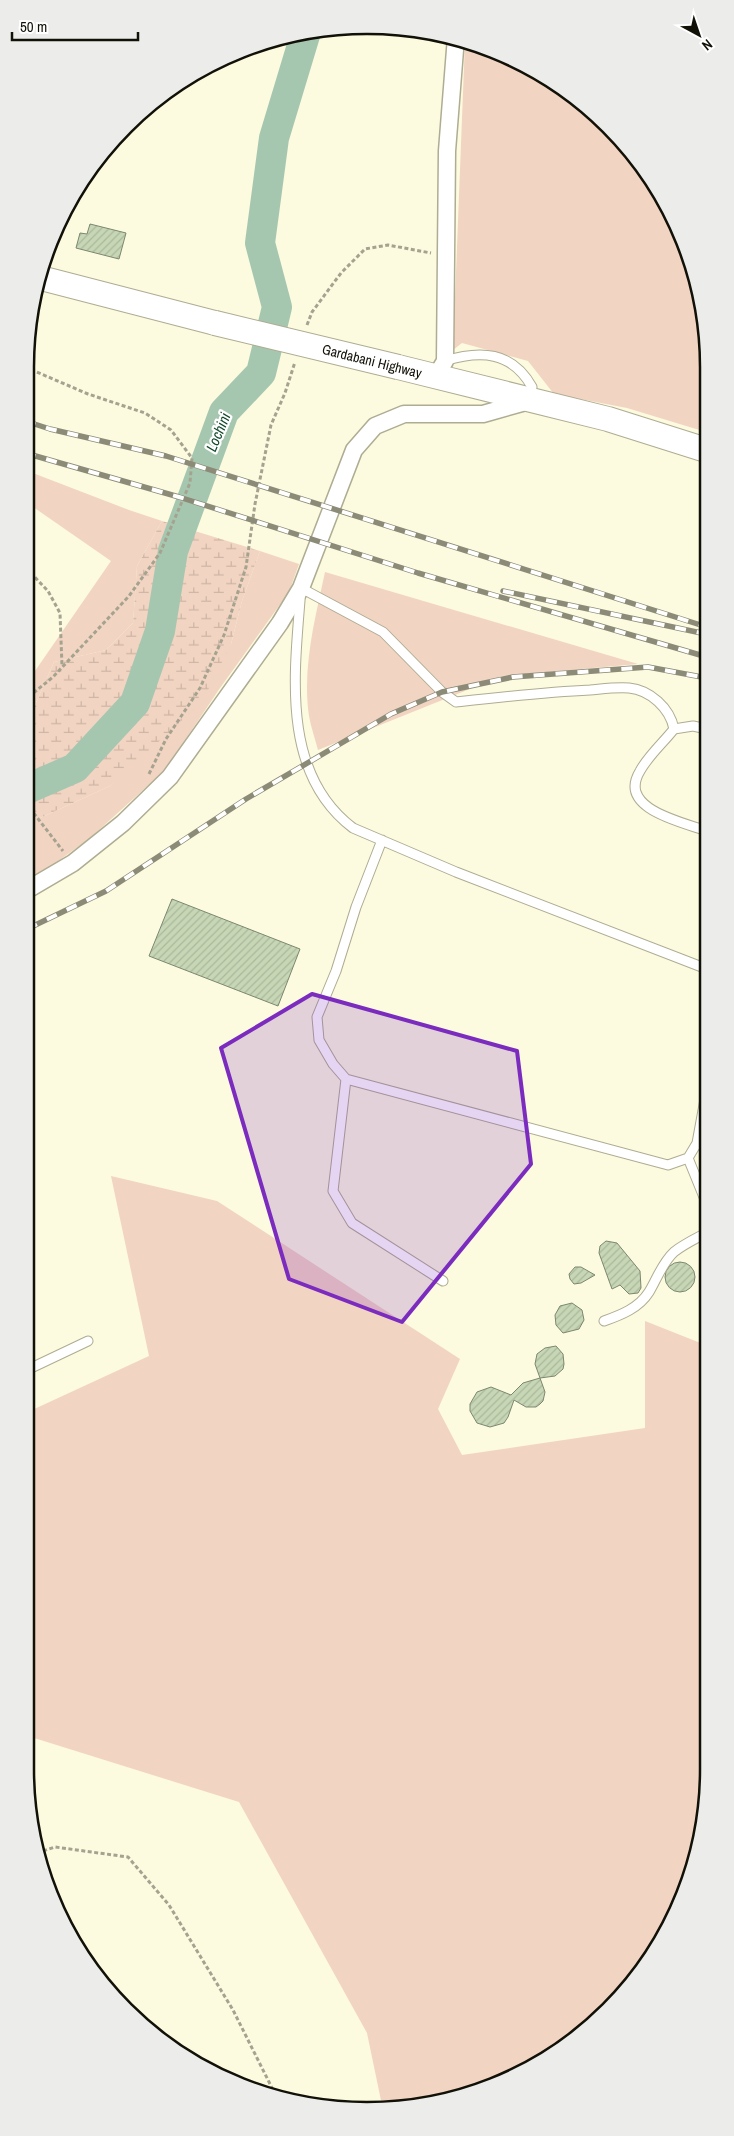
<svg xmlns="http://www.w3.org/2000/svg" width="734" height="2136" font-family="'Archivo Narrow',sans-serif">
<style>
.grass{fill:#f2d4c2}
.wetland{fill:url(#wetland-marsh)}
.lines{fill:none;stroke-linecap:round;stroke-linejoin:round}
.river{stroke:#a6c7af;stroke-width:30}
.building{fill:url(#building-hatch);stroke:#7c8770}
.lane-casing{stroke:#aeac92;stroke-width:11}
.street-casing{stroke:#aeac92;stroke-width:19}
.secondary-casing{stroke:#aeac92;stroke-width:26}
.path{stroke:#a5a38f;stroke-width:3;stroke-dasharray:4 2.5;stroke-linecap:butt}
.lane{stroke:#fff;stroke-width:9}
.street{stroke:#fff;stroke-width:16}
.secondary{stroke:#fff;stroke-width:24}
.rail-casing{stroke:#8c8b78;stroke-width:5.5}
.rail{stroke:#fff;stroke-width:4;stroke-dasharray:11;stroke-linecap:butt}
.secondary-bridge-casing{stroke:#aeac92;stroke-width:26;stroke-linecap:butt}
.secondary-bridge{stroke:#fff;stroke-width:24}
.marked{fill:#7b2cbf;fill-opacity:0.2;stroke:#7b2cbf;stroke-width:4;stroke-linejoin:round}
.labels{text-anchor:middle;dominant-baseline:central;stroke-width:4.5;stroke-linejoin:round;paint-order:stroke}
.street-label{font-size:14px;fill:#121108;stroke:#fff}
.water-label{font-size:15px;font-style:italic;fill:#114829;stroke:#fff}
.rim{fill:none;stroke:#121108;stroke-width:2.5}
</style>
<defs>
<pattern id="wetland-marsh" width="20" height="14" patternUnits="userSpaceOnUse" patternTransform="scale(1.25)"><rect width="20" height="14" fill="#f2d4c2"/><path d="M1 5h8M5 5V1M11 12h8M15 12V8" fill="none" stroke="#ceb5a5"/></pattern>
<pattern id="building-hatch" width="6" height="6" patternUnits="userSpaceOnUse" patternTransform="scale(1.25)"><rect width="6" height="6" fill="#c7d7b6"/><path d="M-1 1l2-2M0 6l6-6M5 7l2-2" fill="none" stroke="#aab89b"/></pattern>
</defs>
<rect width="100%" height="100%" fill="#fcfadf"/>
<path class="grass" d="M465,41l73,30 86,70 50,75 32,106v110l-79,-24 -73,-14 -26,-33 -66,-18 -9,7z
M25,470l104,40 33,11 -25,45 -4,57 -27,27 -52,12 -22,50 -5,6 -1,-34 85,-123 -85,-59z
M260,551l39,13 -10,28 -69,96 -55,82 -76,69 -62,44v-59l83,-38 121,-142 11,-43z
M325,572l313,92 -136,12 -184,74c-3,-11 -7,-23 -9,-34 -7,-48 6,-97 16,-144z
M111,1176l106,25 243,158 -22,50 24,46 183,-27v-107l63,25 1,423 -12,88 -46,102 -42,52 -52,42 -102,46 -72,11 -16,-77 -128,-231 -208,-65 -1,-326 119,-55z"/>
<path class="wetland" d="M162,521l98,30 -18,50 -11,43 -29,58 -92,84 -83,38v-106l5,-6 22,-50 52,-12 27,-27 4,-57z"/>
<g class="lines">
<path class="river" d="M27,789l48,-21 60,-65 25,-72 13,-80 51,-139 37,-39 16,-66 -17,-64 14,-105 32,-106"/>
</g>
<path class="building" d="M90,224l36,9 -7,26 -43,-11 4,-15 7,1z
M172,899l128,50 -22,57 -129,-50z
M606,1241l11,2 23,28 1,17 -3,5 -9,1 -9,-9 -8,4 -13,-36 1,-7z
M665 1277a15 15 0 1 1 30 0a15 15 0 1 1-30 0Z
M575,1267h6l14,8 -14,8 -7,1 -4,-5 -1,-5z
M572,1303l10,7 2,10 -5,9 -16,4 -7,-8 -1,-10 5,-9z
M556,1346l7,8 1,10 -1,5 -8,7 -15,2 5,14 -2,9 -3,3 -4,3h-10l-12,-7 -6,17 -4,6 -14,4 -13,-4 -7,-12v-7l7,-12 14,-5 20,8 12,-12 17,-5 -5,-14 2,-10 8,-6z"/>
<g class="lines">
<g class="lane-casing">
<path id="lane" d="M445,361c35,-11 67,-10 87,26l-3,11
M674,729l19,-3 14,3
M707,831c-25,-9 -90,-22 -67,-60 8,-15 23,-28 34,-42 -4,-21 -24,-39 -45,-41 -13,-1 -27,1 -39,2 -45,2 -89,7 -134,12l-14,-10 -59,-60 -82,-44c-6,81 -22,184 52,240l103,44 251,97
M382,840l-26,67 -20,64 -19,46 2,23 14,24 13,15 322,86 20,-7 9,-15 11,-60
M346,1079l-13,112 19,32 91,58
M697,1143l11,4
M688,1158l20,49
M604,1321c17,-6 35,-13 45,-29 8,-13 13,-29 25,-40 10,-8 23,-14 34,-20
M29,1369l59,-28"/>
</g>
<g class="street-casing">
<path id="street" d="M436,376l9,-15 2,-210 9,-114
M27,890l46,-27 50,-40 47,-46 110,-154 21,-35 53,-138 21,-24 29,-12h79l46,-13"/>
</g>
<g class="secondary-casing">
<path id="secondary" d="M37,277l178,46
M398,367l210,52 98,31"/>
</g>
<path class="path" d="M307,325l5,-13 29,-39 24,-24 23,-4 43,8
M25,367l63,27 57,19 26,17 21,28 -2,25 -30,70 -31,43 -76,81 -27,22
M26,568l22,23 12,22 2,53
M149,774l17,-35 34,-51 24,-53 22,-68 9,-63 16,-79 14,-32 10,-31
M27,775l5,36 31,40
M37,1853l18,-6 73,10 41,48 64,105 42,84"/>
<use href="#lane" class="lane"/>
<use href="#street" class="street"/>
<use href="#secondary" class="secondary"/>
<g class="rail-casing">
<path id="rail" d="M25,421l25,8 116,27 541,171
M25,453l154,44 239,76 289,84
M503,591l203,43
M27,929l79,-38 140,-92 145,-85 51,-22 71,-15 135,-10 59,11"/>
</g>
<use href="#rail" class="rail"/>
<g class="secondary-bridge-casing">
<path id="secondary-bridge" d="M215,323l183,44"/>
</g>
<use href="#secondary-bridge" class="secondary-bridge"/>
</g>
<path class="marked" d="M312,994l205,57 14,113 -129,158 -113,-43 -68,-231z"/>
<g class="labels">
<g class="street-label">
<text transform="translate(372 361) rotate(14)">Gardabani Highway</text>
</g>
<g class="water-label">
<text transform="translate(218 432) rotate(-67)">Lochini</text>
</g>
</g>
<path d="M0 0H734V2136H0ZM367 34H367A333 333 0 0 1 700 367V1769A333 333 0 0 1 367 2102H367A333 333 0 0 1 34 1769V367A333 333 0 0 1 367 34Z" fill="#ececeb" fill-rule="evenodd"/>
<path class="rim" d="M367 34H367A333 333 0 0 1 700 367V1769A333 333 0 0 1 367 2102H367A333 333 0 0 1 34 1769V367A333 333 0 0 1 367 34Z"/>
<g transform="translate(699 35) rotate(140)" stroke="#ffffff" stroke-width="4" paint-order="stroke">
<path d="M0-4L9 19L0 12L-9 19Z" fill="#121108"/>
<text y="-8" font-size="14" font-weight="bold" text-anchor="middle" fill="#121108">N</text>
</g>
<path d="M12 32v8h126v-8" fill="none" stroke="#121108" stroke-width="2.5"/>
<text x="20" y="32" font-size="15" fill="#121108" stroke="#ffffff" stroke-width="4" paint-order="stroke">50 m</text>
</svg>
